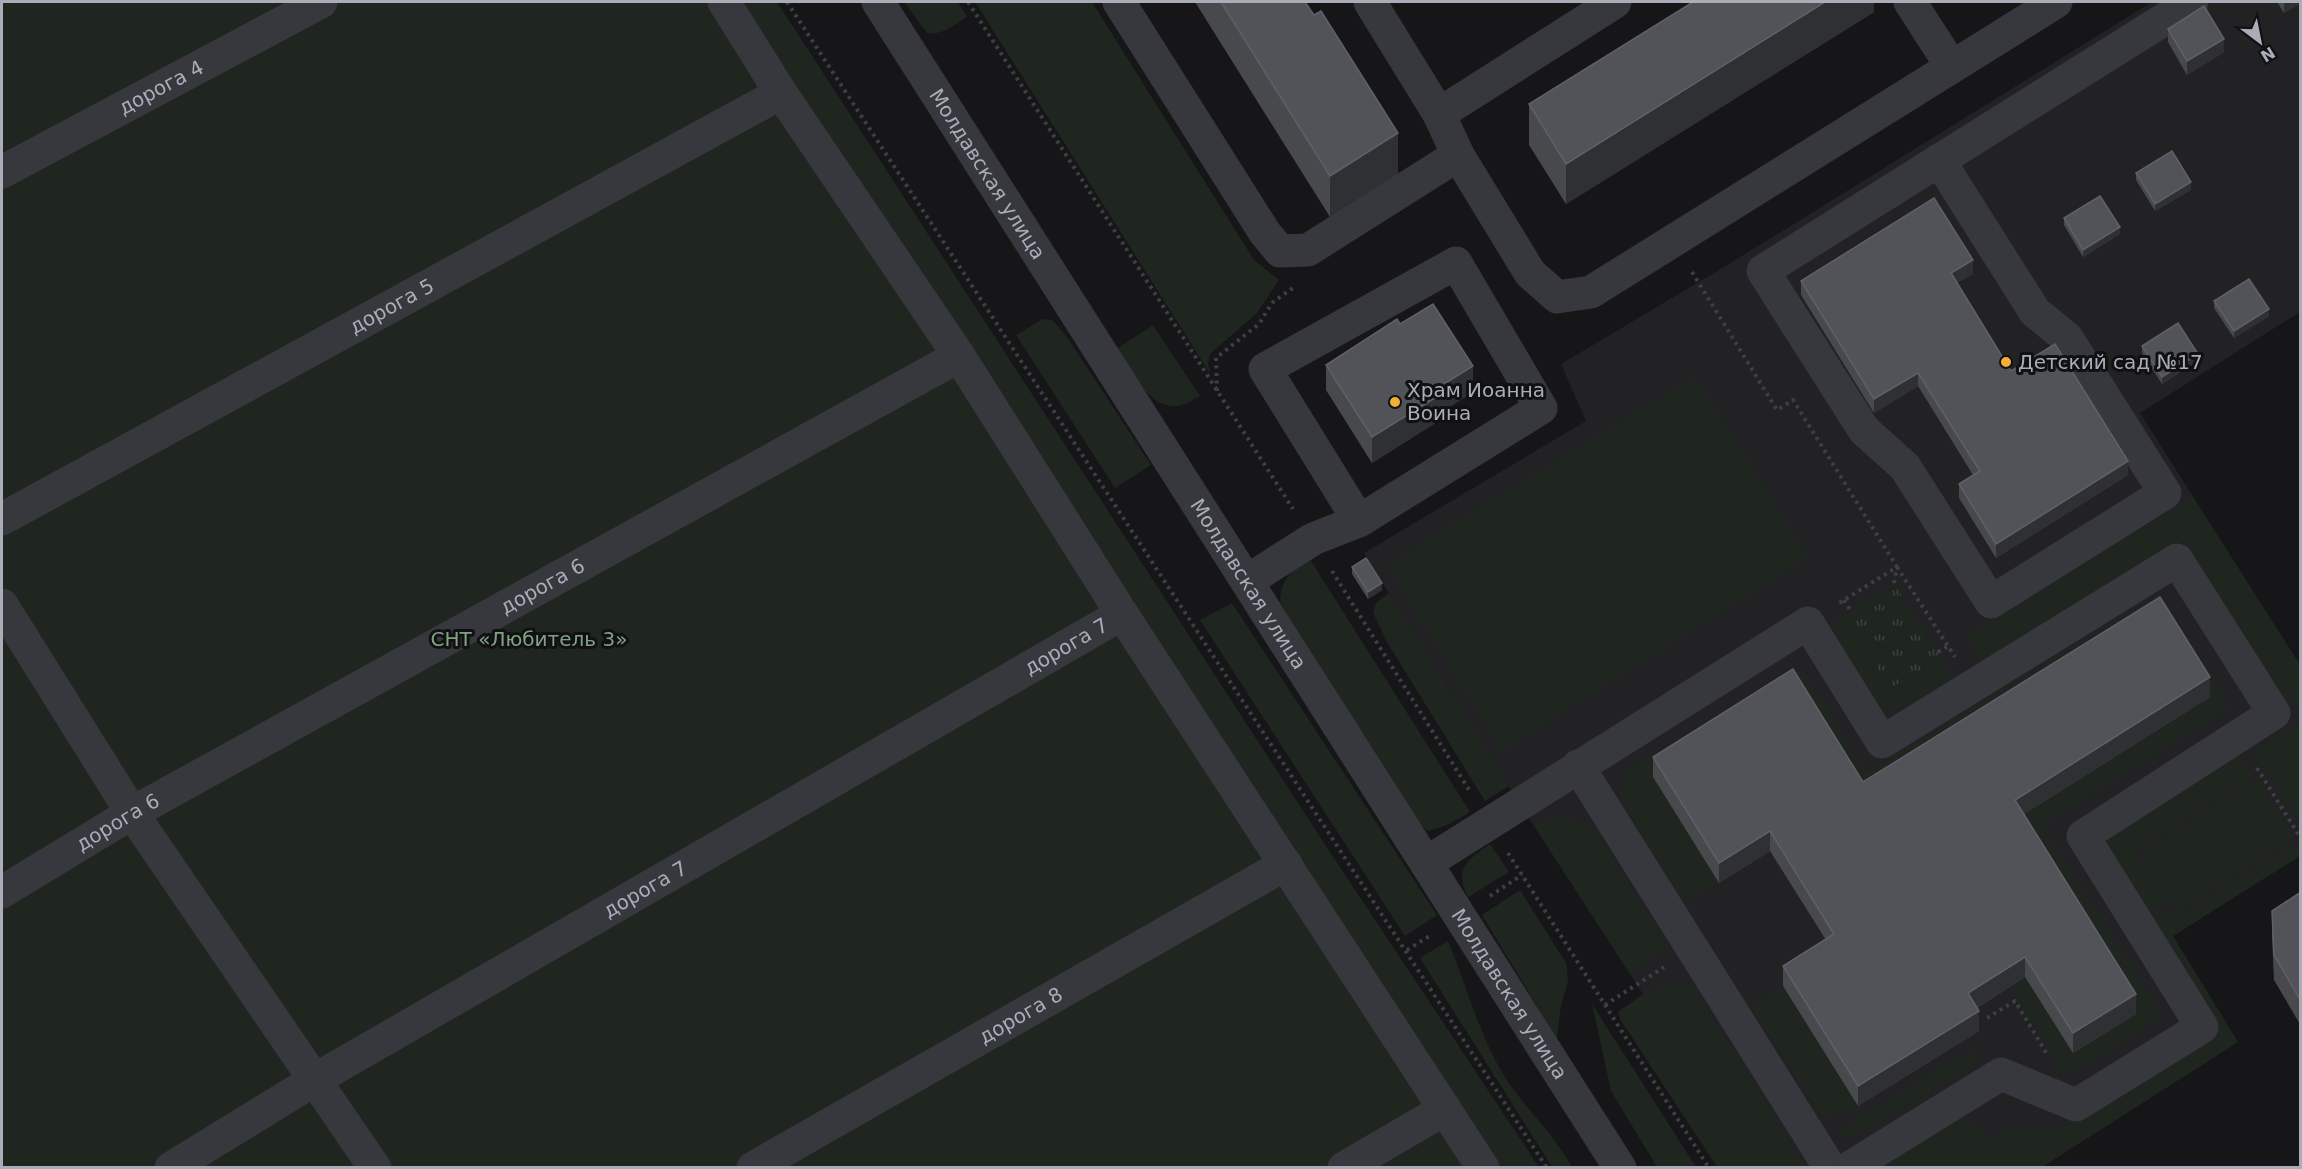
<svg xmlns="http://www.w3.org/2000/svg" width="2302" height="1169" font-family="'DejaVu Sans',sans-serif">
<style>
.built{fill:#222225}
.green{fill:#1e261f}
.park{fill:url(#park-tufts)}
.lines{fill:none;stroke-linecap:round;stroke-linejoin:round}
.path{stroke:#3d3f44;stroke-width:4;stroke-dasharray:3 4.5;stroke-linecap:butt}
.minor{stroke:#37383d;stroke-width:33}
.wall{fill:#47494d}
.shaded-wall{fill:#2f3033}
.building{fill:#525359;stroke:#5f6168;stroke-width:1.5}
.poi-dot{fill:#f2b134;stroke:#111113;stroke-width:2}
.labels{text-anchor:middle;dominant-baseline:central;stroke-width:6;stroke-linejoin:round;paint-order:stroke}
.street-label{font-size:20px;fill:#a8adb8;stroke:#111113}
.poi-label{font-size:20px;fill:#a8adb8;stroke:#111113;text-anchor:start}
.park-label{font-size:20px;fill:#7fa381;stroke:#111113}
</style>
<defs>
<pattern id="park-tufts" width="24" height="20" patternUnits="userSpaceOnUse" patternTransform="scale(1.5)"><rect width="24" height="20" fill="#1e261f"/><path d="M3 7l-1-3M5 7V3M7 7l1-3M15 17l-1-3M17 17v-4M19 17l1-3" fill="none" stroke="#3c433d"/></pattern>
</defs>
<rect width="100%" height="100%" fill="#161618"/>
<path class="built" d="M2152,2h148v310l-160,101 160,252v191l-127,80 65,106 -196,125h-287l-236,-364 -155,-250 222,-132 -25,-57 168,-100z"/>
<path class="green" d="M2,2h775l551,847 211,318 -1537,1z
M904,2h54l9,15c-12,7 -25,19 -40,16z
M975,2h117l162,258 25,20 -23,34 -46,40 -2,10 3,11z
M1043,319l9,1 13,14 86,131 -36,23 -99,-153z
M1153,325l47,71c-6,3 -16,10 -23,10 -30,2 -47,-37 -59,-58z
M1695,376l113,181 -306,194 -115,-186z
M2193,497l107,168v47l-8,-14 -13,7 -102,-159 -194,119 -16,-29z
M1309,558l161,254c-14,9 -27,16 -43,19l-10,-9 -137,-220c1,-24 11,-30 29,-44z
M1389,593l120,193 -24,15 -98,-159 -14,-29 3,-10z
M2158,597l9,7 61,102 -3,5 -183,114 117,184 -2,11 -85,54 -8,-1 -55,-85 16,-11 111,37 -273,-212 -70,-113 -74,194 -35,20 -58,-94 -5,-15 6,-23 167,-103h6l6,6 57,96 5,1z
M1232,603l205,312 -32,21 -205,-316z
M1844,615l46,74 51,-32 11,18 -3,7c-23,15 -41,31 -70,27l-53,-82z
M2297,726l3,6v93l-46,-73z
M2236,749l17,28 -119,74 31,50 -22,14 -49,-76z
M2258,779l36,59 -118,74 -36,-59z
M1564,816l22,8 16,17 66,106 -39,25 -96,-148z
M1490,844l19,28 -41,25c-15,-28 1,-38 22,-53z
M2293,845l2,3 5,-3v11l-127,80 65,106 -196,125 -172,1 82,-52 18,6 19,14 48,-10 11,6 11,-1 156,-97 -66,-109 21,-13 5,6z
M1520,890l46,73 2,19 -7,23 -4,34 -75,-124z
M1448,941c20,48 33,102 63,145 20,28 45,51 61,81h-20l-132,-209z
M1682,982l9,3 115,182h-89l-97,-148 -2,-7 25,-18z
M1783,986l75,120 -35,11 -7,-7 -65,-104z
M1592,1004l104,163h-39l-46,-76z
M1971,1049l4,12 -3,5 -115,70 -15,1 -6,-5z"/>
<path class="park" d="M1894,583l47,74 -51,32 -46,-74z"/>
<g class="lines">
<path class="path" d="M787,2l760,1166
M968,2l325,507
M1692,272l85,138 16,-10 104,167 -61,38
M1217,391l-1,-33 43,-34 13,-21 22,-16
M1897,567l58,90
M1332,571l139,222
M1894,583l3,-16
M1844,600l7,11
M1938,652l10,-6
M2257,768l43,69
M1508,853l201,315
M1490,896l32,-21
M1407,950l24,-15
M1605,1005l59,-38
M1987,1018l28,-17 32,53"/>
<g class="minor">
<path d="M724,2l57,91 178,263 163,258 361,554"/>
<path id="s1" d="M878,2l742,1166"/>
<path d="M1119,2l146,231 15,18 28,-1 150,-95"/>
<path d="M1370,2l69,112 19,41 72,118 27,24 34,-5 465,-290"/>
<path d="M1910,2l42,65"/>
<path d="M1439,114l176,-112"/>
<path d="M1939,160l96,152 32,26 98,155 -174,109 -86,-135 -41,-37 -101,-159 429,-269"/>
<path id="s2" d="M2,172l319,-170"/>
<path id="s3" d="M2,519l779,-426"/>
<path d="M1247,581l66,-42 46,-18 182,-113 -85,-145 -191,106 94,152"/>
<path d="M2,605l130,208 243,355"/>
<path d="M1578,766l252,402"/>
<path d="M1426,863l382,-240 74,119 295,-182 97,153 -191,123 119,191 -126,78 -75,-31 -152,94"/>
<path id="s4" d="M2,892l130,-79 827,-457"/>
<path id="s5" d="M171,1168l145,-89 806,-465"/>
<path id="s6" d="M753,1168l533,-304"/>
<path d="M1344,1168l101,-59"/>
</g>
</g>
<path class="wall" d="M1195,2h110l93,172 -68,43z
M1874,2v10l-308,192 -37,-59v-41z
M2277,2h24v1l-17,10z
M2168,29l56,23 -37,23 -19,-33z
M2136,173l55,17 -36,21 -19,-31z
M2064,218l56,16 -37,23 -19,-32z
M1973,274l-16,9 54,88 117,104 -132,83 -37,-60v-14l14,-9 -55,-89 -44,27 -73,-118v-14z
M2214,301l55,15 -35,22 -20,-30z
M1400,324l73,68 -30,19v7l-71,45 -46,-73v-25z
M2142,346l56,15 -36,23 -20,-31z
M1352,567l30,23 -14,9 -16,-25z
M2210,697l-186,117 112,200 -63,39 -48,-76 -48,31 2,23 -121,75 -75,-120v-20l43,-26 -56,-89 -51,32 -66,-106v-20l210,25z
M2301,892v134l-27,-46 -2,-44v-25z"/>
<path class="shaded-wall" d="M1825,2h49v10l-308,192v-40z
M2284,2h17v1l-17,10z
M2224,39v13l-37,23v-14z
M1398,133v41l-68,43v-41z
M2191,182v8l-36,21v-7z
M2120,227v7l-37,23v-7z
M1973,260v14l-22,13v-14z
M2269,309v7l-35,22v-7z
M2198,354v7l-36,23v-7z
M1473,366v26l-30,19v7l-71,45v-26l67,-50z
M1918,373v13l-44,27v-14z
M2128,461v14l-132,83v-14z
M1382,583v7l-14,9v-7z
M2210,677v20l-195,123v-20z
M1770,831v20l-51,32v-20z
M2025,957v20l-57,36v-20z
M2136,994v20l-63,39v-20z
M1979,1011v20l-121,75v-20z"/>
<path class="building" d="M1221,2h84l9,13 7,-4 77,122 -68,43z
M1693,2h132l-259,162 -37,-60z
M2204,6l20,33 -37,22 -19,-32z
M2172,151l19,31 -36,22 -19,-31z
M2100,196l20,31 -37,23 -19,-32z
M1934,198l39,62 -22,13 60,98 44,-27 73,117 -132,83 -37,-60 21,-13 -62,-98 -44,26 -73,-118z
M2249,279l20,30 -35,22 -20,-30z
M1433,304l40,62 -34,21 4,6 -71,44 -46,-72 71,-46 3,5z
M2178,323l20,31 -36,23 -20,-31z
M1366,558l16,25 -14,9 -16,-25z
M2160,597l50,80 -195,123 121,194 -63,39 -48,-76 -57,36 11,18 -121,75 -75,-120 51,-32 -64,-103 -51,32 -66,-106 140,-88 70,113z
M2301,892v109l-27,-46 -2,-44z"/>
<g class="poi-dot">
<circle cx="2006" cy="362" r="6"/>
<circle cx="1395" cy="402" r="6"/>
</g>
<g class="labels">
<g class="street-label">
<text stroke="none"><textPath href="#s2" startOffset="180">дорога 4</textPath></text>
<text stroke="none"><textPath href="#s1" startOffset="204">Молдавская улица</textPath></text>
<text stroke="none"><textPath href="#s3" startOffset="444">дорога 5</textPath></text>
<text stroke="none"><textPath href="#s1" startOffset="690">Молдавская улица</textPath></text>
<text stroke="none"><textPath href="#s4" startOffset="621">дорога 6</textPath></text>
<text stroke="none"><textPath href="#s5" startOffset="1036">дорога 7</textPath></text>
<text stroke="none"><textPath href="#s4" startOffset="135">дорога 6</textPath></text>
<text stroke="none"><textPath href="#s5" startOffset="550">дорога 7</textPath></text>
<text stroke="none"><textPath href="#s1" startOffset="1176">Молдавская улица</textPath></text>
<text stroke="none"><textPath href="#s6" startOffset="308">дорога 8</textPath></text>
</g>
<g class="poi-label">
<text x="2018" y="362">Детский сад №17</text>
<text x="1407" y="390">Храм Иоанна<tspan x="1407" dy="23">Воина</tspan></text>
</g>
<g class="park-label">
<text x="529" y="639">СНТ «Любитель 3»</text>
</g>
</g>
<rect width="2302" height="1169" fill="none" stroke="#a8adb8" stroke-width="6"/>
<g transform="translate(2260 42) rotate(148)" stroke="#111113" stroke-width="4.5" paint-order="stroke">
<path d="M0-4.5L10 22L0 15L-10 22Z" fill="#a8adb8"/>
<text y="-9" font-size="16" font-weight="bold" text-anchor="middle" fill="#a8adb8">N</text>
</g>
</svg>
